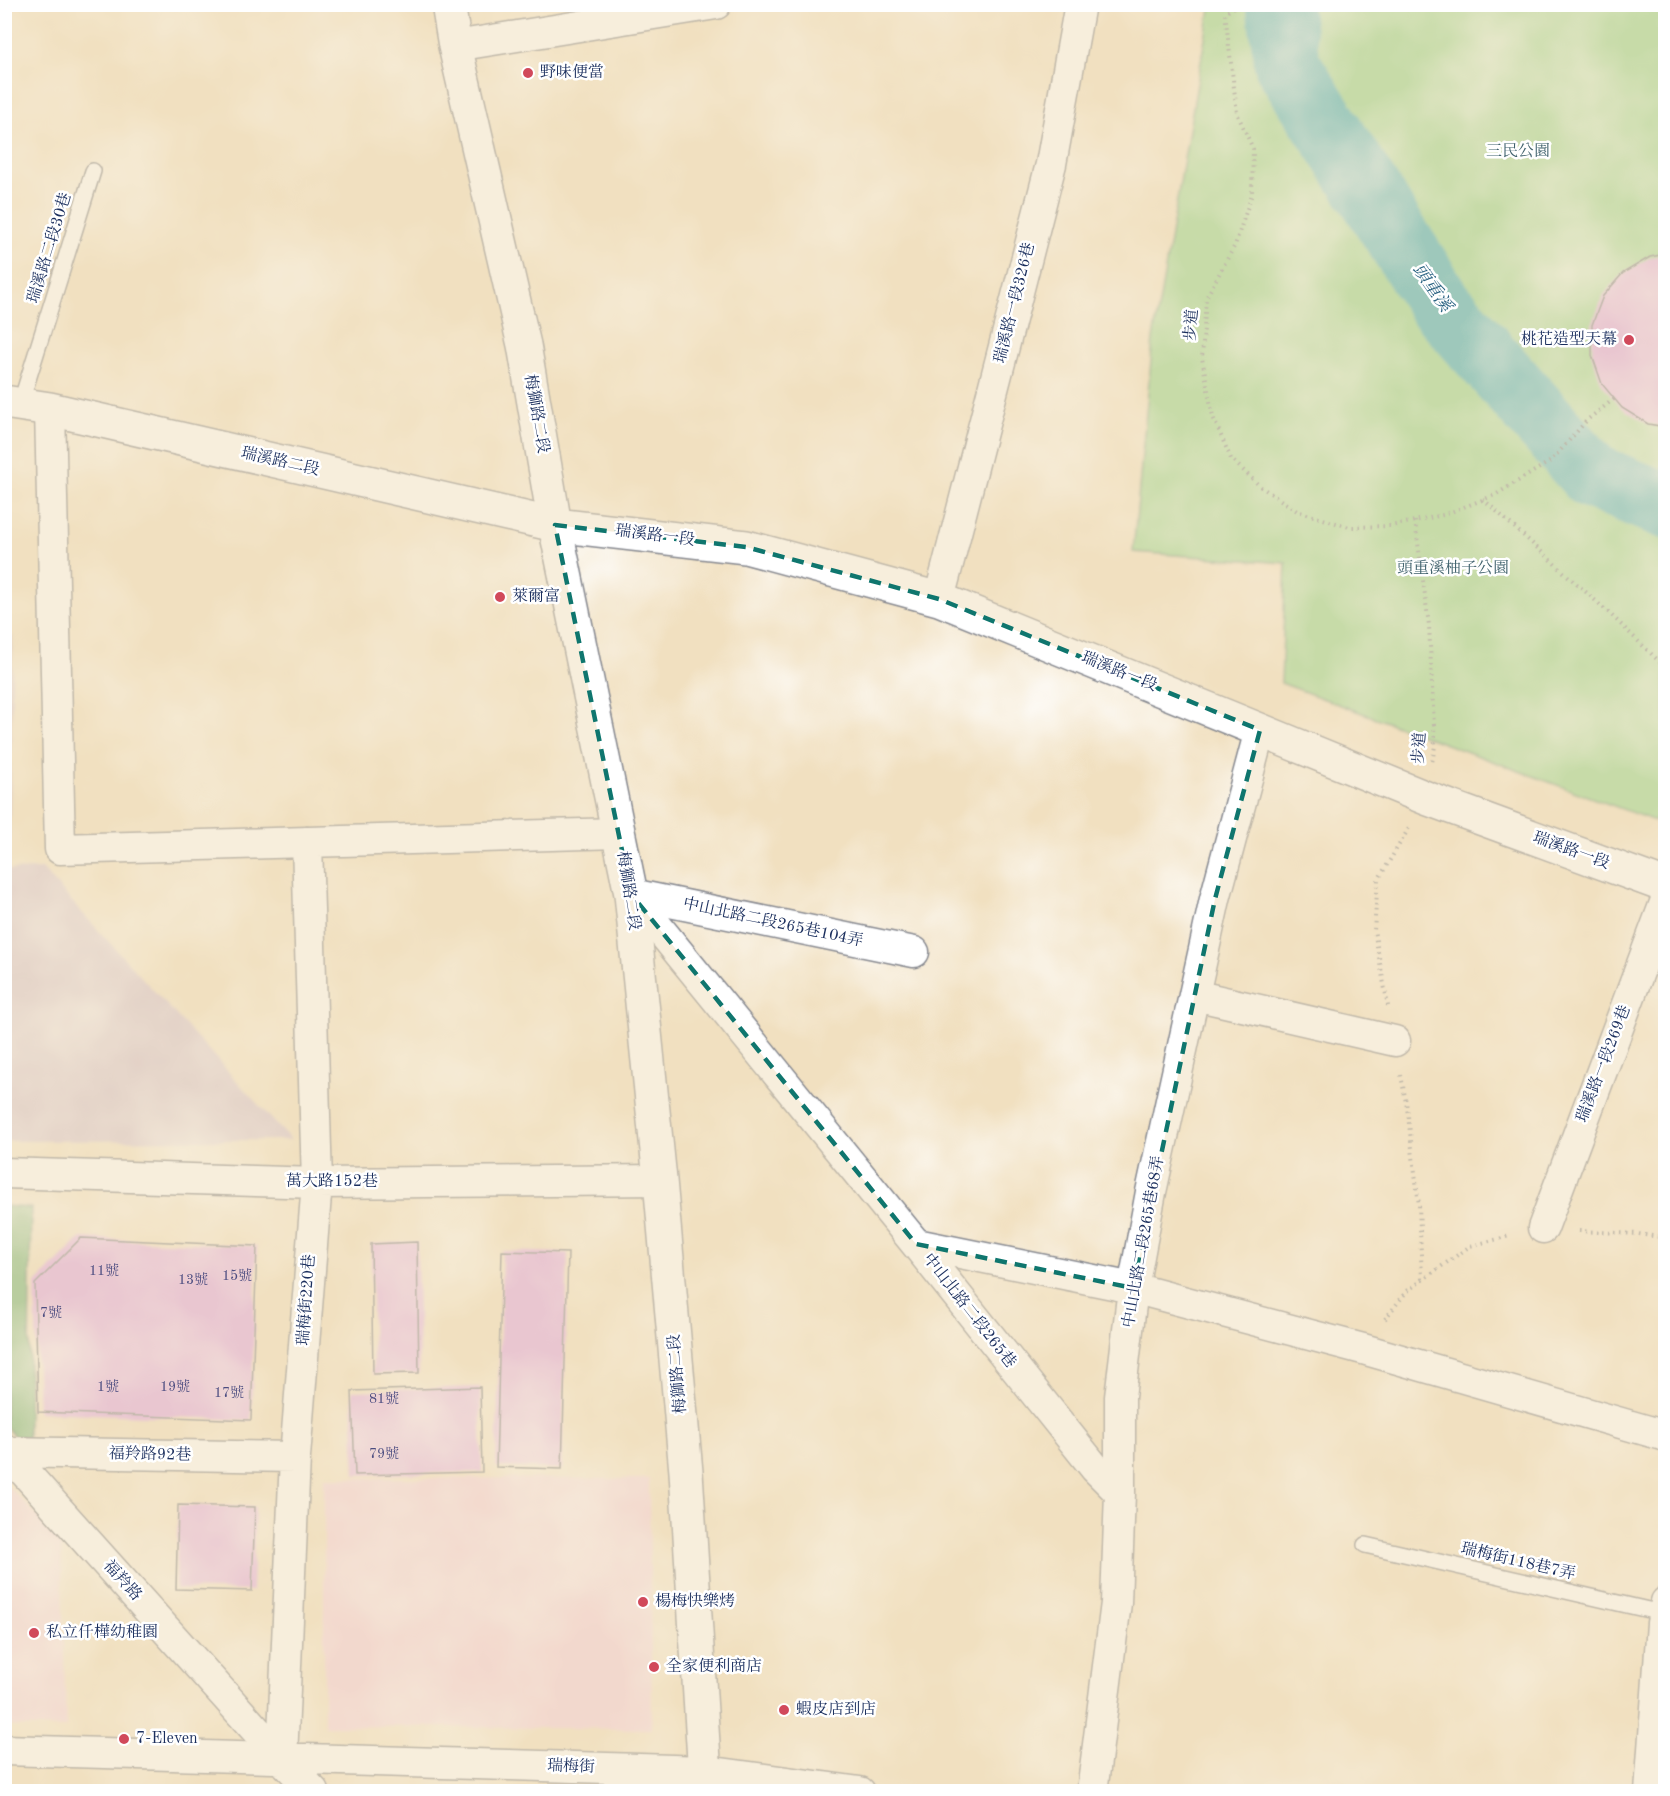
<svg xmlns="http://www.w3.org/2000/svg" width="1670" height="1796" font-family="'Old Standard TT','Noto Serif TC',serif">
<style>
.built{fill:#f4cfde}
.industrial{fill:#d0bdce}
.green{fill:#94d58c;stroke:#588275;stroke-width:1.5}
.forest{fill:#77b678;stroke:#49726b;stroke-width:1.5}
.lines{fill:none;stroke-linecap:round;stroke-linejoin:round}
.river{stroke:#3bacb6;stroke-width:66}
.building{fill:#e1a7e5}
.service-casing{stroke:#86888f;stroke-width:18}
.minor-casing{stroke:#86888f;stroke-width:33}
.tertiary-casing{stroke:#86888f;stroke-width:36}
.path{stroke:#86888f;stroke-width:4;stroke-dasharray:1.5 4.5;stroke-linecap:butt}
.service{stroke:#fff;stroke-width:15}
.minor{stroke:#fff;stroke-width:30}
.tertiary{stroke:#fff;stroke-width:33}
.marked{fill:none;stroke:#0f766e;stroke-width:4.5;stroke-dasharray:12 8;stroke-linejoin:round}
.poi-dot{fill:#d1495b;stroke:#fff;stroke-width:2}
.labels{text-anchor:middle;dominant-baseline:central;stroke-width:5;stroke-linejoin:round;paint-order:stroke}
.number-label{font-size:14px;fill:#4c4d80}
.poi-label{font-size:16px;fill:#1b2f5e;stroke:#fff;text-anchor:start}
.park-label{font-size:16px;fill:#3f616c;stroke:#fff}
.street-label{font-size:16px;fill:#1b2f5e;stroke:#fff}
.water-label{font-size:18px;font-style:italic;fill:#286181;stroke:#fff}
</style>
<rect width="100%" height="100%" fill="#fff"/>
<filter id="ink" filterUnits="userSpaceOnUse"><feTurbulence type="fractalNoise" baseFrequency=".0167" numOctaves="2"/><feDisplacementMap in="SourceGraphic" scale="12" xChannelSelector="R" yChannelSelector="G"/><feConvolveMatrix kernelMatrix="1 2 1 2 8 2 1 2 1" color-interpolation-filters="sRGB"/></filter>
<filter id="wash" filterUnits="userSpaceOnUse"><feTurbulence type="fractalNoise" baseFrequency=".008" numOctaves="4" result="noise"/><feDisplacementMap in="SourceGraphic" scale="24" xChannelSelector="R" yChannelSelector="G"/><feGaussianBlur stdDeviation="1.35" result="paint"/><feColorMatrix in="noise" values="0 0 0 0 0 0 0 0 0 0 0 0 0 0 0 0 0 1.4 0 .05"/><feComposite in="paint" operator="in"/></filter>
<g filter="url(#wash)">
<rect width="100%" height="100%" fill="#f1e0c0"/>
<path class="built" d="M324,1478l325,1 3,250 -328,-3z
M4,1482l57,58 5,188 -61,-2z"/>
<path class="industrial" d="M4,630l9,6 -4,234 33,-1 249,271 -286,1z"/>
<path class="green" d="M1223,4l442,1v820l-384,-142 5,-120 -153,-11 20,-213 57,-330z"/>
<path class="forest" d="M5,1206l26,2 -3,230 -13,-1 -10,-11z"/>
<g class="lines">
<path class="river" d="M1279,4l8,60 153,240 152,172 74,30"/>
</g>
<g id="blocks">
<path class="building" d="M1666,254v173l-18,-3 -26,-16 -20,-24 -10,-29v-30l11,-29 20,-23 27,-16z
M81,1238l176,8 -6,174 -213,-8 -3,-128z
M417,1242l2,131 -46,1 -2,-130z
M502,1251l66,2 -6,216 -66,-2z
M480,1387l2,85 -127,3 -3,-84z
M178,1505l77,2 -3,84 -76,-2z"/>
</g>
</g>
<g filter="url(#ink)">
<use href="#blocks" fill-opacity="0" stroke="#86888f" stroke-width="1.5"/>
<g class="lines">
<g class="service-casing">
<path id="service" d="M20,405l73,-234
M1365,1545l301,69"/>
</g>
<g class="minor-casing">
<path id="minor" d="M455,46l261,-42
M50,409l10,440 559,-16
M939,599l112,-435 29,-160
M631,894l285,350 179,224 25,25 -4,110 -24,189
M631,894l283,58
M1194,995l201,46
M4,1173l313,10 343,-3
M1543,1228l123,-328
M916,1244l217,44 230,61 303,87
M4,1449l278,310 32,33
M4,1452l291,5
M1120,1493v-96l13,-109 18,-96 64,-293 45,-169
M4,1750l702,21 154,21
M282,1759l13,-302 22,-274 -10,-341
M1650,1792l12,-169 4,-21"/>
</g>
<g class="tertiary-casing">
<path id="tertiary" d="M448,4l7,42 69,299 31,180 76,369 29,286 26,292 20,320
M4,402l46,7 505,116 191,22 193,52 487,199 240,88"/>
</g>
<path class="path" d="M1239,4l-14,9 12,100 16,36 -1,45 -17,51 -29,53 -4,60 11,59 18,42 30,28 36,24 52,16 42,-1 52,-11 52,-20 56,-34 36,-41 27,-21
M1483,499l125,113 58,56
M1415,521l14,104 6,121 -3,17
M1388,1006l-14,-76 4,-50 31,-52
M1401,1075l6,33 12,97 3,75
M1579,1231l59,3 28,4
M1385,1319l22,-28 63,-45 40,-10"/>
<use href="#service" class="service"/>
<use href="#minor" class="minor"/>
<use href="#tertiary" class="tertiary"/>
</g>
</g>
<path d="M0 0H1670V1796H0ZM555,525l191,22 193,52 321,131 -45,169 -82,389 -217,-44 -285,-350z" fill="#f1e0c0" fill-opacity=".55" fill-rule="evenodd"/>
<path class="marked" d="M555,525l191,22 193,52 321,131 -45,169 -82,389 -217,-44 -285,-350z"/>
<g class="poi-dot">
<circle cx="528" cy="73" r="6"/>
<circle cx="1629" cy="340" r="6"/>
<circle cx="500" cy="597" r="6"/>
<circle cx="643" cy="1602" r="6"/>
<circle cx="34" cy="1633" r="6"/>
<circle cx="654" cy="1667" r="6"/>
<circle cx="784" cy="1710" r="6"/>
<circle cx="124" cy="1739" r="6"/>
</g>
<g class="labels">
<g class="number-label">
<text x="104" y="1271">11號</text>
<text x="237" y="1276">15號</text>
<text x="193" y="1280">13號</text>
<text x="51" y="1313">7號</text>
<text x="108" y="1387">1號</text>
<text x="175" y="1387">19號</text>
<text x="229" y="1393">17號</text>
<text x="384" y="1399">81號</text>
<text x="384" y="1454">79號</text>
</g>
<g class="poi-label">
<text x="540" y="73">野味便當</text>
<text x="1617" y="340" text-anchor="end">桃花造型天幕</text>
<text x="512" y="597">萊爾富</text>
<text x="655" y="1602">楊梅快樂烤</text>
<text x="46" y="1633">私立仟樺幼稚園</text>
<text x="666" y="1667">全家便利商店</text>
<text x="796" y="1710">蝦皮店到店</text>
<text x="136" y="1739">7-Eleven</text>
</g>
<g class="park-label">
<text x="1518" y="152">三民公園</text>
<text x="1453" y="569">頭重溪柚子公園</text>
</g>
<g class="street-label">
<text transform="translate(50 248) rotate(-73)">瑞溪路二段30巷</text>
<text transform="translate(1015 303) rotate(-76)">瑞溪路一段326巷</text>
<text transform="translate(1192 325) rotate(-85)">步道</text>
<text transform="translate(536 414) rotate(80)">梅獅路二段</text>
<text transform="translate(280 462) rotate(13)">瑞溪路二段</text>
<text transform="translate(655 536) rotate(7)">瑞溪路一段</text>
<text transform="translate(1119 672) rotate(22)">瑞溪路一段</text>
<text transform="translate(1420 748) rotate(-86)">步道</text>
<text transform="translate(1571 851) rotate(20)">瑞溪路一段</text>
<text transform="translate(628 891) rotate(81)">梅獅路二段</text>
<text transform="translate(773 923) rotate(12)">中山北路二段265巷104弄</text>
<text transform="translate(1604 1064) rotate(-69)">瑞溪路一段269巷</text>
<text x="332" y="1182">萬大路152巷</text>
<text transform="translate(1144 1242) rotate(-80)">中山北路二段265巷68弄</text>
<text transform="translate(307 1300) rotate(-86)">瑞梅街220巷</text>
<text transform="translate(969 1311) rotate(52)">中山北路二段265巷</text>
<text transform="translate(678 1374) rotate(-95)">梅獅路二段</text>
<text transform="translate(150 1455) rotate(1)">福羚路92巷</text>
<text transform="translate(1518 1562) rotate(13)">瑞梅街118巷7弄</text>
<text transform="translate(122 1581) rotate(48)">福羚路</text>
<text transform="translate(571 1767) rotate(2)">瑞梅街</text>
</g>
<g class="water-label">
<text transform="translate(1432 288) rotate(55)">頭重溪</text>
</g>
</g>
<rect width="1670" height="1796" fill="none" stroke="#fff" stroke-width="24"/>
</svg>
